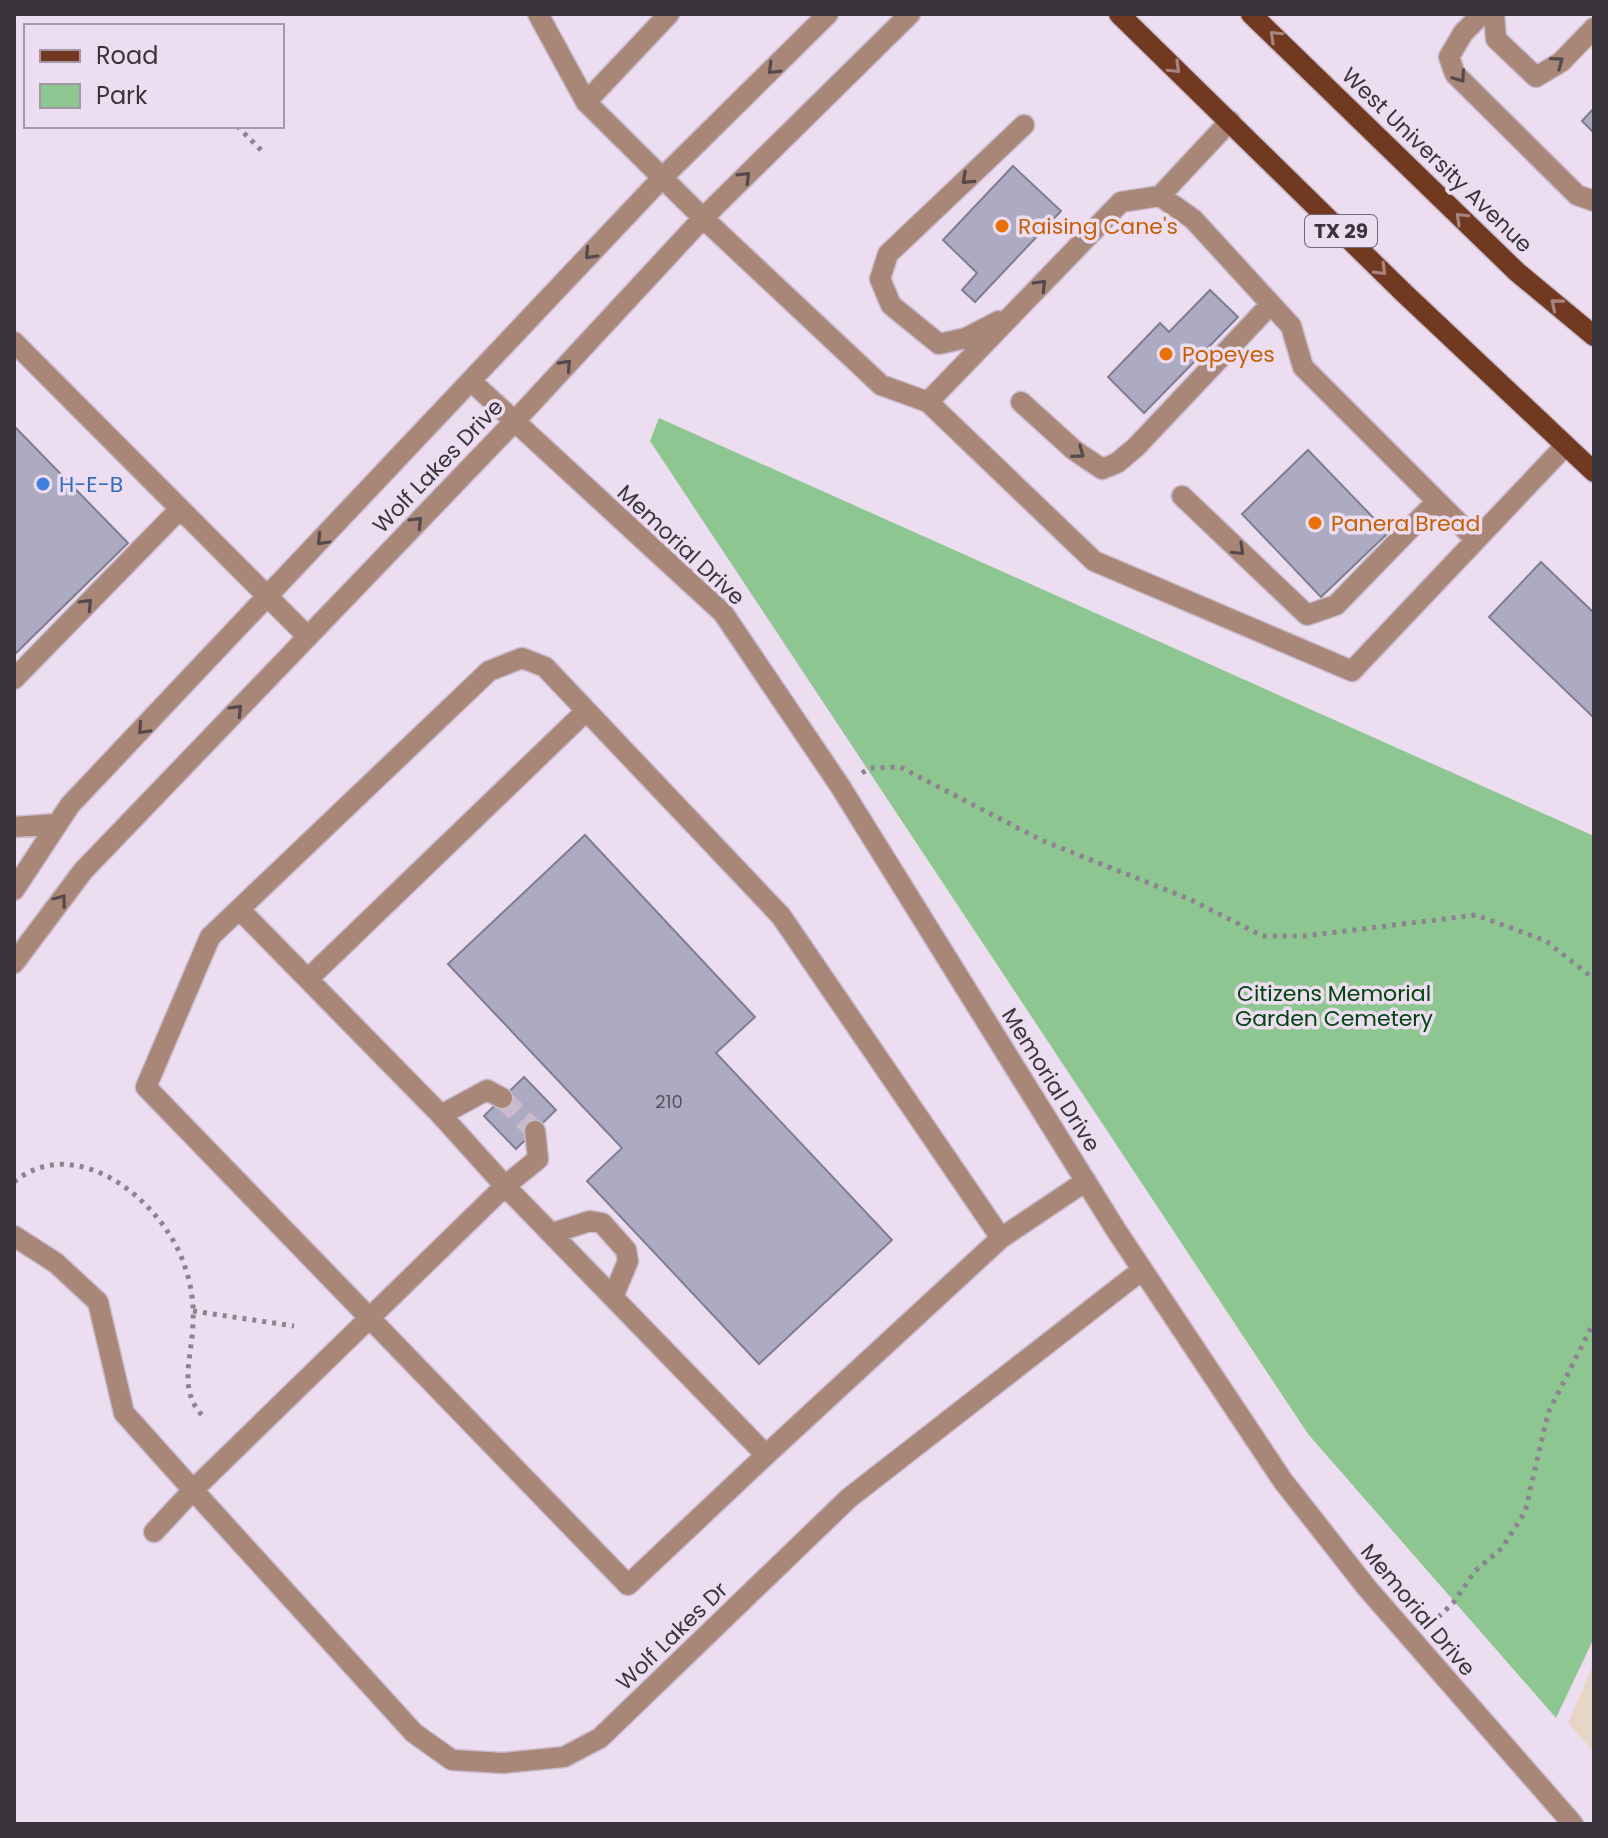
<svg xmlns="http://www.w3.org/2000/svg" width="1608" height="1838" font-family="Poppins,sans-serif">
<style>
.education{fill:#e7d6c5}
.green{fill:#8ec691}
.building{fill:#acabc1;stroke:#7e7d92;stroke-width:2}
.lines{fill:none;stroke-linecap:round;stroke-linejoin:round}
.minor-tunnel{stroke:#c9bbcd;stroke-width:20;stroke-dasharray:20 10;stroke-linecap:butt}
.minor-casing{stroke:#c9bbcd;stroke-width:23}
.major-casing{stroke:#c9bbcd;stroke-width:23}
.path{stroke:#8d8290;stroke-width:5;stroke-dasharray:4 6;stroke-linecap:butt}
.minor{stroke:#a88778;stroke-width:20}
.major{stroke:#713a20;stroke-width:20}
.oneway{stroke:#a9837e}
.oneway2{stroke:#56494b}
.food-dot{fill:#e8710a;stroke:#edddf1;stroke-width:3}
.shop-dot{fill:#3f7fe0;stroke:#edddf1;stroke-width:3}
.labels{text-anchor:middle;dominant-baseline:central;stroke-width:7;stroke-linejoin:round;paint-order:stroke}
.number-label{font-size:18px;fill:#56525d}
.shield{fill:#edddf1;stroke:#706772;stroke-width:2}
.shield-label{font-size:20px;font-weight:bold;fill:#3a343c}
.street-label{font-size:22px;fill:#3a343c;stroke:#edddf1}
.food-label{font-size:22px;fill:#c56008;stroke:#edddf1;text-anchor:start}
.shop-label{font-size:22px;fill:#366cbe;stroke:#edddf1;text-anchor:start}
.park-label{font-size:22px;fill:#00440e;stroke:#edddf1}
</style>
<rect width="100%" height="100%" fill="#edddf1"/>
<path class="education" d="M1594,1663v89l-26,-29z"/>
<path class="green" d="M659,418l935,418v802l-38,80 -248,-284 -658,-993z"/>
<path class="building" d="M1594,108v25l-12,-12z
M1013,166l48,45 -86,91 -13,-12 15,-17 -34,-33z
M1210,290l28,27 -94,96 -36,-36 52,-54 9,9z
M14,426l114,117 -114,112z
M1308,450l80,83 -67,64 -79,-83z
M1541,562l53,51v105l-105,-101z
M585,835l170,182 -39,36 176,187 -133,124 -172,-183 35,-33 -174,-184z
M524,1077l32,33 -40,39 -32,-33z"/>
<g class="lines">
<path class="minor-tunnel" d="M502,1098l33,33"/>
<g class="minor-casing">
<path id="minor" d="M538,14l48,88
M669,14l-83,88 117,116 178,167 47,17 166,159 258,110 213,-225
M1482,14l-19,19 -14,24 6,17 122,121 17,6
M1494,14l2,25 40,38 25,-15 33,-34
M1160,196l33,23 98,107 12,41 173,173
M999,321l-33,17 -27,6 -48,-39 -11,-26 8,-25 136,-129
M14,342l294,295
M472,382l251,231 117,173 276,444 167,251 84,107 206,236
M928,402l193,-200 39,-6 70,-75
M1021,402l53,48 28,19 15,-6 19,-16 135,-143
M1182,496l125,119 29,-10 101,-104
M14,679l166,-170
M14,827l42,-3
M14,890l56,-85 593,-628 165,-163
M240,910l201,205 64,71 33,-27 -3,-28
M14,963l69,-92 430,-448 190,-205 207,-204
M308,979l276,-266
M441,1115l46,-25 15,8
M553,1233l37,-12 12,2 24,27 2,11 -15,36
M14,1236l42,27 42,39 26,111 69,77 312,-304 261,269 235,-217 85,-57
M766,1455l-138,130 -482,-498 64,-150 279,-266 33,-13 23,9 236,249 220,322
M154,1532l39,-42 221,243 38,27 51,3 61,-6 36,-19 249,-240 293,-228"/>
</g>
<g class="major-casing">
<path id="major" d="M1119,14l286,280 189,178
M1251,14l266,258 77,64"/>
</g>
<path class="path" d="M237,126l25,25
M862,773l8,-5 30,-1 141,73 148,59 74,37h42l171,-21 70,26 48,38
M14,1182c63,-52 151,21 171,85 6,17 9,36 8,54 0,33 -16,68 9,94
M193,1311l101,15
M1431,1624l22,-21 22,-32 27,-23 23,-36 23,-99 46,-91"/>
<use href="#minor" class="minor"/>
<use href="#major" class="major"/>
</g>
<defs><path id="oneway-chevron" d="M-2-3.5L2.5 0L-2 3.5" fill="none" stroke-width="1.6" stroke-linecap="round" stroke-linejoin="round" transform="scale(2)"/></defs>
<g class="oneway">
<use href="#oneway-chevron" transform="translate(1275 36) rotate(-136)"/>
<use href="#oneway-chevron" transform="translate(1175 68) rotate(44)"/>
<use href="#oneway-chevron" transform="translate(1461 218) rotate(-136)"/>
<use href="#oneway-chevron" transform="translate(1381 270) rotate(45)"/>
<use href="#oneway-chevron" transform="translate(1556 304) rotate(-140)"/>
</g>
<g class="oneway2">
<use href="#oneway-chevron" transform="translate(1558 62) rotate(-36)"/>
<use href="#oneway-chevron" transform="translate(773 69) rotate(135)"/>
<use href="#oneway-chevron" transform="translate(1460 77) rotate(55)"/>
<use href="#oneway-chevron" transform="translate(745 177) rotate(-45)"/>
<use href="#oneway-chevron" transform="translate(967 179) rotate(137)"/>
<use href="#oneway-chevron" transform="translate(590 254) rotate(133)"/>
<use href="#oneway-chevron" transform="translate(1041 285) rotate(-46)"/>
<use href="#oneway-chevron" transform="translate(566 365) rotate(-47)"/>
<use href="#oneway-chevron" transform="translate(1079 453) rotate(36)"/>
<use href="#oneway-chevron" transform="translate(417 522) rotate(-46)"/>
<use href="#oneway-chevron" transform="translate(322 540) rotate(134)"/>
<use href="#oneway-chevron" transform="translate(1239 550) rotate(44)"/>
<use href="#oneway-chevron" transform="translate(87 604) rotate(-46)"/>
<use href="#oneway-chevron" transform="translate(237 710) rotate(-46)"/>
<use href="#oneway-chevron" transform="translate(143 729) rotate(133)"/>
<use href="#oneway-chevron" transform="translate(61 900) rotate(-53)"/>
</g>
<g class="food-dot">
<circle cx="1002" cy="226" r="8"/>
<circle cx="1166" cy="354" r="8"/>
<circle cx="1315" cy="523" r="8"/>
</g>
<circle class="shop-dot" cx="43" cy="484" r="8"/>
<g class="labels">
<g class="number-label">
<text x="669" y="1101">210</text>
</g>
<rect class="shield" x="1305" y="215" width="72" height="32" rx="6"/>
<g class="shield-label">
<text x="1341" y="231">TX 29</text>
</g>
<g class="street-label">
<text transform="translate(1437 160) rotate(44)">West University Avenue</text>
<text transform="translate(438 466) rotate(-46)">Wolf Lakes Drive</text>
<text transform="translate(681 545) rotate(43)">Memorial Drive</text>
<text transform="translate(1051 1080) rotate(58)">Memorial Drive</text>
<text transform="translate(1418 1610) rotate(50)">Memorial Drive</text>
<text transform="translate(672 1636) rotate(-44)">Wolf Lakes Dr</text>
</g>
<g class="food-label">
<text x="1018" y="226">Raising Cane's</text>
<text x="1182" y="354">Popeyes</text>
<text x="1331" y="523">Panera Bread</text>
</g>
<g class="shop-label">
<text x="59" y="484">H-E-B</text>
</g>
<g class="park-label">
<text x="1334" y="993">Citizens Memorial<tspan x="1334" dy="25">Garden Cemetery</tspan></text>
</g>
</g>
<rect width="1608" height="1838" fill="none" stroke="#3a343c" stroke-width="32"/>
<rect x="24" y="24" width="260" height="104" fill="#edddf1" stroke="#a599a9" stroke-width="2"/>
<rect x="40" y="50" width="40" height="12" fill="#713a20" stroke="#a599a9" stroke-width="2"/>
<text x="96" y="64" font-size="24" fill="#3a343c">Road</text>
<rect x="40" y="84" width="40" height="24" fill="#8ec691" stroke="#a599a9" stroke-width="2"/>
<text x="96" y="104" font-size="24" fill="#3a343c">Park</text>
</svg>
